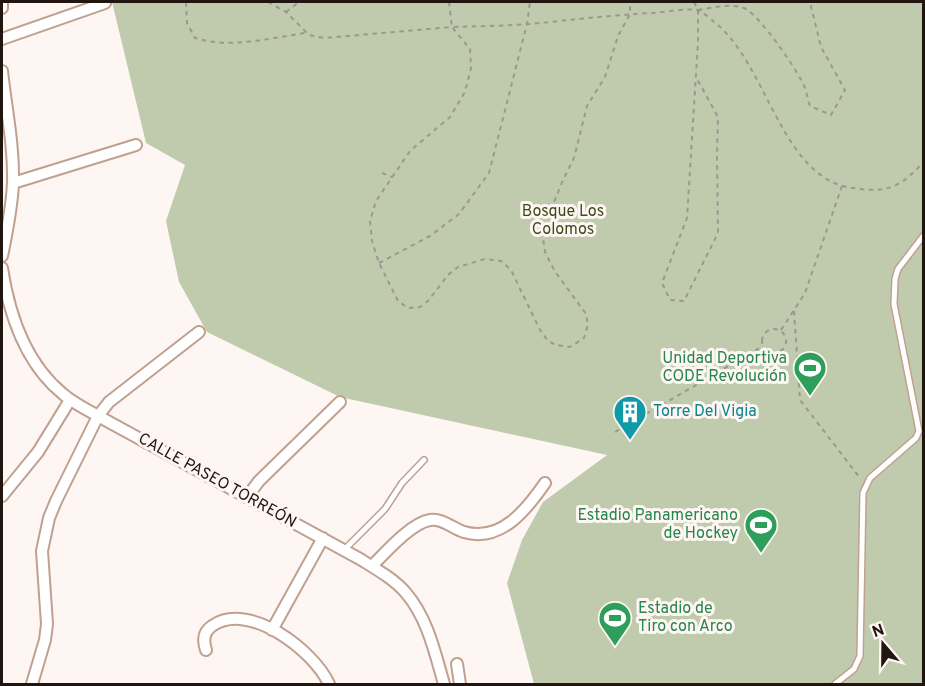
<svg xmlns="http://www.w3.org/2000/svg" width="925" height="686" font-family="Overpass,sans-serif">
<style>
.green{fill:#c0cbae}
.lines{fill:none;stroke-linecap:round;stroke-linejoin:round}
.lane-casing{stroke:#c1a090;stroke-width:8}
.street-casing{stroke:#c1a090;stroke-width:14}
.path{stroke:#9f9692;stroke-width:2;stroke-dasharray:4.5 4.5;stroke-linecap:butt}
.lane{stroke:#fff;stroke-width:5}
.street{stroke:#fff;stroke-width:10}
.labels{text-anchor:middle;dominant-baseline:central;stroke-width:6;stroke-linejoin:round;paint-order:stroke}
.park-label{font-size:16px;fill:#3d4b1b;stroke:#fef6f3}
.leisure-label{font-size:16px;fill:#27864d;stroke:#fef6f3;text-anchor:end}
.culture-label{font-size:16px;fill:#0d838f;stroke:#fef6f3;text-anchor:start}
.street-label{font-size:16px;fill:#211510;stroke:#fef6f3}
</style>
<rect width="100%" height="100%" fill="#fef6f3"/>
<path class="green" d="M112,2h811v682h-389l-27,-101 15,-43 21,-38 64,-47 -267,-58 -133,-65 -28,-50 -13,-61 19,-56 -39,-22z"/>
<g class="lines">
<g class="lane-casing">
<path id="lane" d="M344,550l41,-41 17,-26 22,-23
M835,684l19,-15 6,-13 3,-163 7,-15 46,-40 3,-7 -25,-127 1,-25 3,-10 26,-34"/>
</g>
<g class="street-casing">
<path id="street" d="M2,8v-6
M2,39l103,-36
M2,71c4,37 12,74 11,112 -1,24 -6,49 -11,73
M13,183l123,-38
M2,268c7,46 23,95 61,126 10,9 23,15 35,22l262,143c16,10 34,20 46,34 22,26 29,60 38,91
M2,496l36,-44 32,-52
M247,497l12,-16 81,-79
M372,566c13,-13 39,-43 58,-46 13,-2 23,9 34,12 37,11 63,-23 81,-49
M272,630l51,-92
M206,650c-3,-9 -3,-18 6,-24 37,-26 102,25 117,58
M457,664l3,20
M32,684l13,-44 2,-16 -5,-73 7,-33 7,-17 42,-85 11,-14 90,-70"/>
</g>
<path class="path" d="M186,2l1,21 8,15c35,11 75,0 110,-5
M268,2l18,10 23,23 15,3 128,-11 18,22 1,19 -6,24 -15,25 -40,34 -34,50 -6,20 2,20 7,22 19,38 10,7 12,-1 8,-6 20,-26 10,-8 27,-8 16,2 10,9 29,60 8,11 8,4 14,2 14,-9 4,-13 -2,-11 -32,-44 -9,-18 -2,-14 3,-16 17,-42 11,-22 13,-52 18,-29 13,-41 12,-22v-12
M449,2l3,25c26,-1 52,-1 78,-3 41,-4 81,-9 123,-11 9,-1 38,-5 45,-3 5,2 11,8 15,11 52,39 66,147 130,165 6,2 12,2 18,3 30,4 44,-6 63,-28
M694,2l4,8v32l-11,176 -25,65 8,17 14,1 34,-68 -1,-77 1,-39 -22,-40
M698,10c14,-2 32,-7 46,-2 15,6 55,64 61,80 2,6 3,12 5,18l21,9 14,-25 -24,-43 -11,-45
M286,12l13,-10
M382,173l10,4
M379,263l51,-27 29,-22 30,-41 38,-149 3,-22
M794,311l6,89 60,78
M762 341a12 12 0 1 1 24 0a12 12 0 1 1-24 0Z
M781,330l24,-37 37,-107
M615,432l148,-86"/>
<use href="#lane" class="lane"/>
<use href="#street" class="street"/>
</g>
<defs>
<g id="stadium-pin" transform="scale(1.725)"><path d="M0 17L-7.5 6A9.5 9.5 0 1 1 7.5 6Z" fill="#2e9e5b" stroke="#fef6f3"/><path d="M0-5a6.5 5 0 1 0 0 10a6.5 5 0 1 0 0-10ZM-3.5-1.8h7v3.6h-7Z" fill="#fff"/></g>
<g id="building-pin" transform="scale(1.725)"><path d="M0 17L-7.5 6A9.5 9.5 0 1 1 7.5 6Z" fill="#0f9aa8" stroke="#fef6f3"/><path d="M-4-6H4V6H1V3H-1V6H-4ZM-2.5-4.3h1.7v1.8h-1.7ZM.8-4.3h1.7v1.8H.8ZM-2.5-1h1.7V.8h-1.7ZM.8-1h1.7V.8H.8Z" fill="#fff"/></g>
</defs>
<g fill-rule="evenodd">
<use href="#stadium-pin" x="810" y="368"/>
<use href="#building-pin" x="630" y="412"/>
<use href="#stadium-pin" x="761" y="525"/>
<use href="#stadium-pin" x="615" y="618"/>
</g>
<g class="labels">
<g class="park-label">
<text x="563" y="212">Bosque Los<tspan x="563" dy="18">Colomos</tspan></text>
</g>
<g class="leisure-label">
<text x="787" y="359">Unidad Deportiva<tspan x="787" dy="18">CODE Revolución</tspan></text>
<text x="738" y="516">Estadio Panamericano<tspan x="738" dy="18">de Hockey</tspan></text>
<text x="638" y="609" text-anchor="start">Estadio de<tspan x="638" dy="18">Tiro con Arco</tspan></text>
</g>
<g class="culture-label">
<text x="653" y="412">Torre Del Vigia</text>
</g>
<g class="street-label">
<text transform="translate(217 481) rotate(29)">CALLE PASEO TORREÓN</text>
</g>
</g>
<rect width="925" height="686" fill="none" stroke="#211510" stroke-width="6"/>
<g transform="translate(883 644) rotate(340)" stroke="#fef6f3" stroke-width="4.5" paint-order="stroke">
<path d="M0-4.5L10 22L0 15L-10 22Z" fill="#211510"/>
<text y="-9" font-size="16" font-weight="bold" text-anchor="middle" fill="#211510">N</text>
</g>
</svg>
